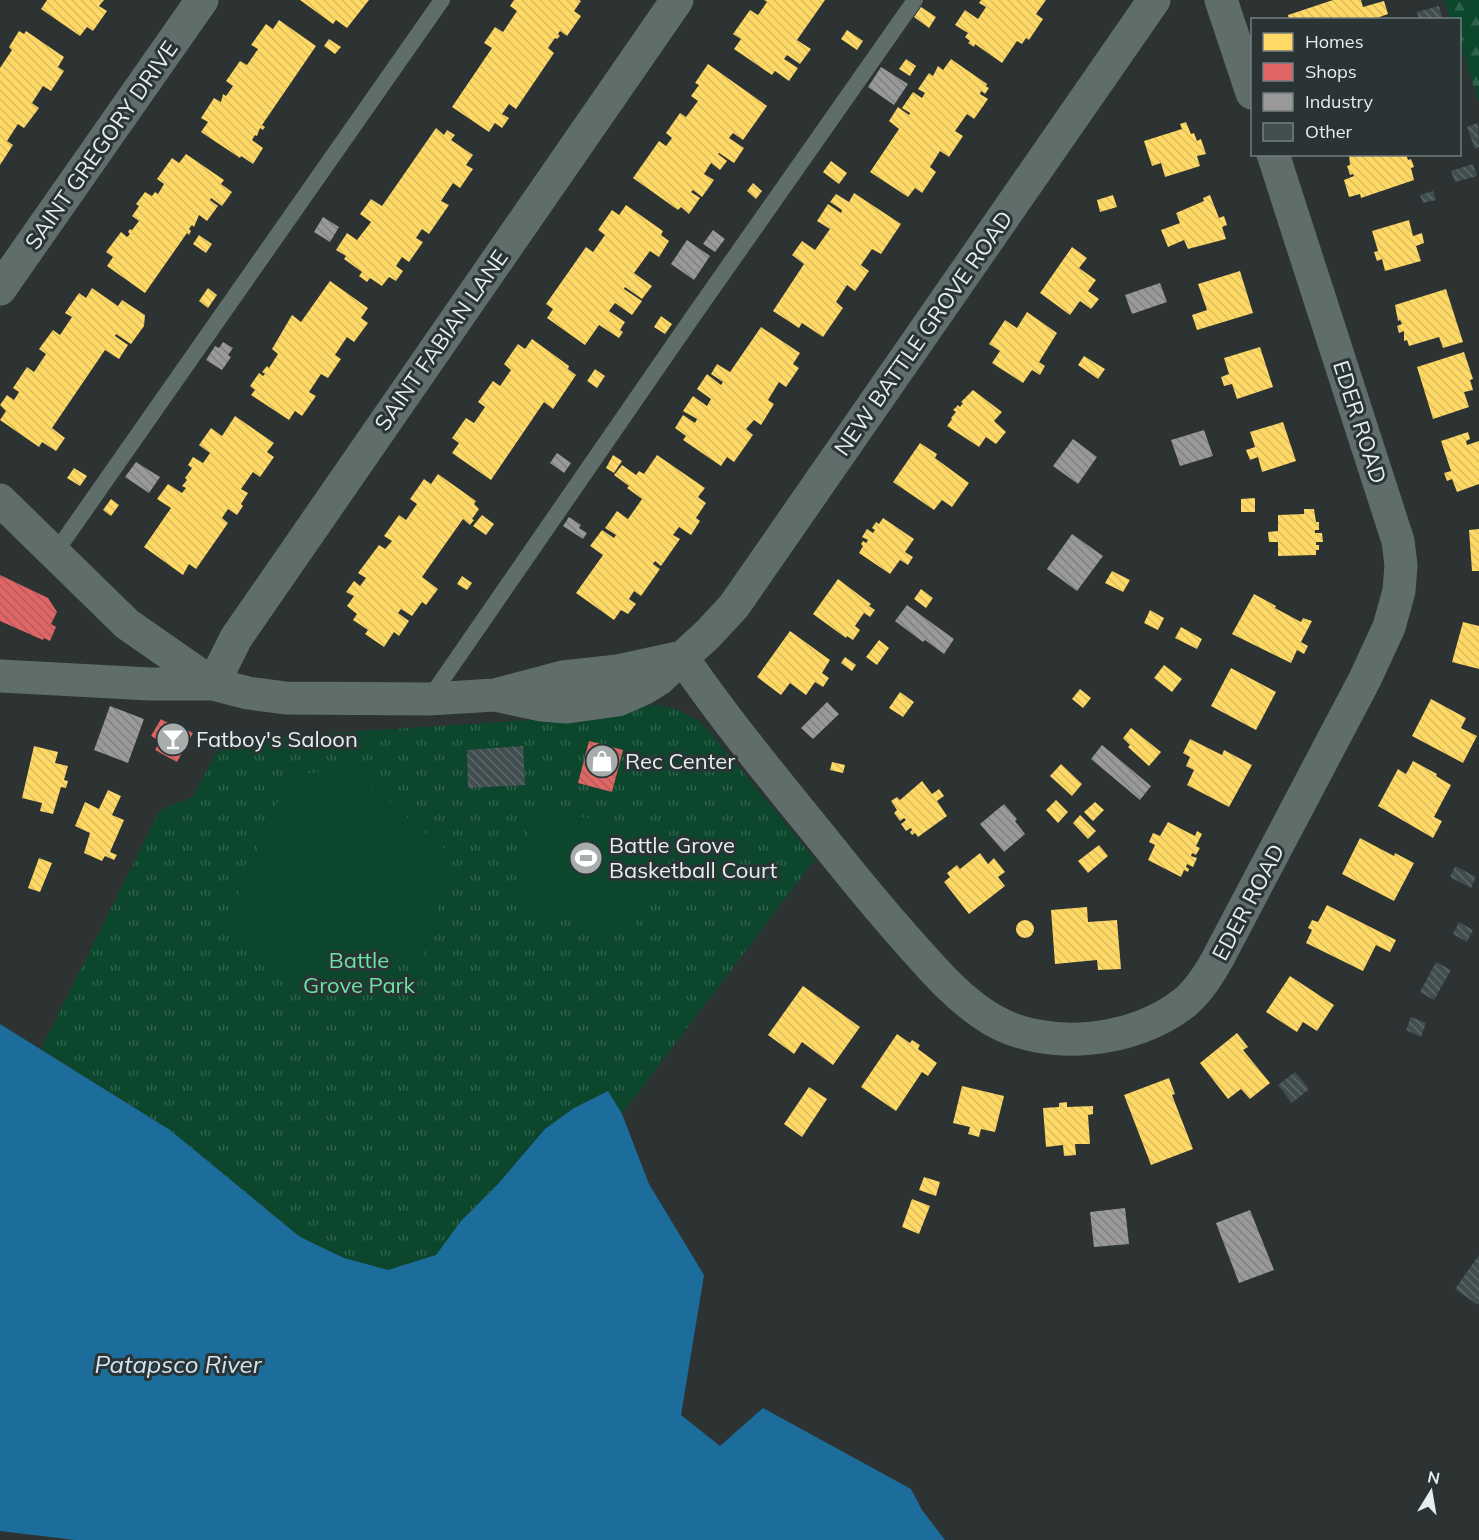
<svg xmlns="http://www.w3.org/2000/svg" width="1479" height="1540" font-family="Mulish,sans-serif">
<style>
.forest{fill:url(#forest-firs)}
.park{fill:url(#park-tufts)}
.pitch{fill:#0c472d}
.water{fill:#1c6d9c}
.homes{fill:url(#homes-back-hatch)}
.shops{fill:url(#shops-back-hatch)}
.industry{fill:url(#industry-back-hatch)}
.building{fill:url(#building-back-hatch)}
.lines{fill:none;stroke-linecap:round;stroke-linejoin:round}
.service{stroke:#606e6b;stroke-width:16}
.minor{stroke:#606e6b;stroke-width:33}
.labels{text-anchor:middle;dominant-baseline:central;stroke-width:6;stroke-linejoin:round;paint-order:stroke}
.street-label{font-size:22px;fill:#e8eeee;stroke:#2a3435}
.poi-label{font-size:22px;fill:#e8eeee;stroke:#2a3435;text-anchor:start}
.park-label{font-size:22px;fill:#6ce3a2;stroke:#2a3435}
.water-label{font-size:24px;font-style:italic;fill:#d1e5f3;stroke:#2a3435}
</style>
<defs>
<pattern id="forest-firs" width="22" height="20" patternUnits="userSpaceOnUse" patternTransform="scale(1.5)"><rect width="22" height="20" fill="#0c472d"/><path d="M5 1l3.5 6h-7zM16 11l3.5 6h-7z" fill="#2f624c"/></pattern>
<pattern id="park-tufts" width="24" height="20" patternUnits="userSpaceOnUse" patternTransform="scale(1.5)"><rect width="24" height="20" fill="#0c472d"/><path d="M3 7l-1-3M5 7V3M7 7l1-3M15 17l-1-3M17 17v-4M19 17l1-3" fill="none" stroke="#2f624c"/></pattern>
<pattern id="homes-back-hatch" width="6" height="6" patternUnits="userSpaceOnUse" patternTransform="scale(1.5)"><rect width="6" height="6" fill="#ffd966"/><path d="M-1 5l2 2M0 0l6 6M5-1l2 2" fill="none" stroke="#dabc60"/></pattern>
<pattern id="shops-back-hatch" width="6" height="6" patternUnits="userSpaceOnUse" patternTransform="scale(1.5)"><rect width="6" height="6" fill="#e06666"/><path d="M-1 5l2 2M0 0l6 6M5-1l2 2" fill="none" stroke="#b25d5d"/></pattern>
<pattern id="industry-back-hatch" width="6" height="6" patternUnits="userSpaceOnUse" patternTransform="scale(1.5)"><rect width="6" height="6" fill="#999"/><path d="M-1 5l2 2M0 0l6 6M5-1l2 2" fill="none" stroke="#808080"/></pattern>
<pattern id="building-back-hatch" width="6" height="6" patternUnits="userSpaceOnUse" patternTransform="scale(1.5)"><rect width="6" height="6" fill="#414e50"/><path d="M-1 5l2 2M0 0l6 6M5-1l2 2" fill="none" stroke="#5c686a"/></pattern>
</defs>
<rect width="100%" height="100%" fill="#2d3232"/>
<path class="forest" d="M1444,0h35v103l-19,-60v-23l-9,-1z"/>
<path class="park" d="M660,705l18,5 24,13 113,136 -193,255 -14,-23 -63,38 -47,55 -37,37 -25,34 -48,15 -44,-12 -44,-21 -130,-107 -129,-81 119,-239 32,-13 32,-57 365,-24 49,-10z"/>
<path class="pitch" d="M350,768l103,89 -29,99 -104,42 -96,-71 65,-151z
M534,806l122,28 -23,99 -122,-29z"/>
<path class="water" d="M0,1024l170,106 130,107 44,21 44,12 48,-15 25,-34 37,-37 47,-55 29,-21 34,-17 14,23 27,70 55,91 -23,140 39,31 43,-38 148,81 11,21 23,30h-870l-75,-9z"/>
<path class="homes" d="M47,0h57l-5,6 8,5 -14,20 -6,-4 -7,9 -39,-27z
M300,0h69l-22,28 -11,-8 -3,4z
M514,0h65l2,1 -7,10 7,5 -14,20 -7,-5 -2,3 2,2 -3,3 -2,-1 -7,10 6,5 -38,56 -7,-5 -7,10 7,4 -7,10 -7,-5 -6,9 -37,-25 40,-59 -8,-5 11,-16 8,5 14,-21 -7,-5z
M764,0h61l-28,40 14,9 -11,15 -13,-9 -3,4 14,9 -9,13 -14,-10 -3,4 -38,-26 7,-10 -8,-5 17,-24 8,5 9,-13z
M981,0h65l-10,14 7,5 -14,21 -3,-2 -4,6 -5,-3 -15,22 -27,-19 -1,3 -6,-4 2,-2 -5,-4 3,-4 -13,-8 10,-15 13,9 8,-12 -7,-4z
M1333,0h28l2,7 21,-6 4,13 -17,6h-82l-1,-5z
M921,7l15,10 -7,11 -15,-11z
M279,20l37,26 -54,79 3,2 -2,3 -3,-2 -3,8 -2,-1 -3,5 11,8 -10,16 -12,-8 -1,2 -39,-26 7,-10 -7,-4 13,-20 7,4 2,-8 3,2 7,-10 -7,-5 14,-20 7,4 11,-16 -7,-4 15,-21 7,5z
M847,30l16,11 -6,9 -16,-11z
M19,31l5,3 2,-3 38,26 -6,10 6,4 -13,20 -8,-5 -11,17 7,5 -15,20 -6,-4 -11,17 6,4 -13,20v-97l12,-18 -3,-3z
M329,39l12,8 -6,7 -11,-8z
M906,59l10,7 -6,10 -11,-7z
M951,59l36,25 -1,2 3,2 -4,6 -4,-3 -1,3 8,5 -14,20 -7,-5 -12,17 8,5 -14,21 -9,-6 -10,16 6,5 -14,21 -7,-5 -7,9 -38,-25 29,-43 -10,-8 9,-14 11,8 1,-2 -8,-5 11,-16 9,6 3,-5 -7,-4 11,-16 4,3 5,-10 5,4z
M708,64l59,42 -24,34 -10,-7 -4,5 15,10 -10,15 -15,-10 -1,1 9,7 -7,9 -9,-7 -7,11 10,6 -12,17 -9,-7 -2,2 9,6 -11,16 -8,-7 -3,3 -45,-32 26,-37 7,5 6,-8 -6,-5 14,-20 6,4 12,-16 -7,-5 8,-11 -4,-2z
M1186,122l5,12 3,-1 3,8 4,-2 5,15 -9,2 3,10 -35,11 -4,-14 -9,3 -8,-25 38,-12 -2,-5z
M436,128l8,7 3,-5 8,5 -4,5 22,15 -7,10 7,4 -13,19 -7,-5 -12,18 8,4 -20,29 -7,-5 -6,9 7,4 -14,20 -7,-5 -6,9 7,5 -7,10 -7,-4 -7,9 -12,-8 -3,4 -8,-6 3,-4 -18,-13 2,-3 -10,-6 11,-17 10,7 14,-18 -11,-8 11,-15 11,7z
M186,154l38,26 -3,4 11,8 -10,14 -11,-8 -1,2 8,6 -11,15 -8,-6 -5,12 -2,-2 -3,4 2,2 -2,4 -2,-2 -42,60 -38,-27 6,-9 -7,-5 15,-20 6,5 3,-3 -2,-2 2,-3 2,1 7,-9 -7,-5 7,-10 -3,-2 9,-12 7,4 3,-4 3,2 6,-10 -7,-5 15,-21 7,5z
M1349,154h57l2,6 3,-1 3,8 -3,1 3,12 -53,18 -1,-4 -11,3 -5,-17 10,-4 -1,-2 -3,1 -3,-9 3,-1z
M831,161l16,12 -8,11 -16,-12z
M753,183l9,8 -6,8 -9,-8z
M854,193l47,31 -20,30 -9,-5 -11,16 8,6 -14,20 -8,-6 -11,17 7,6 -20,29 -21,-14 -3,5 -26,-17 31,-47 -12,-9 10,-14 13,9 15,-21 -13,-8 11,-17 13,9 1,-3 -12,-8 6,-8 13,8z
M1113,195l4,12 -17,5 -3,-12z
M1210,195l9,23 5,-2 3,9 -5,2 4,12 -38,10 -4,-9 -16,7 -7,-17 19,-7 -4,-10 28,-12 -1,-3z
M626,205l37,26 -2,4 8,6 -10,16 -9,-6 -16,22 18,13 -10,13 -17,-12 -1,2 18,12 -10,14 -17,-12 -6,8 16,11 -5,8 3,2 -4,6 -20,-13 -14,20 -38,-27 6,-9 -7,-5 40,-57 7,5 12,-17 -7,-5 14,-20 7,5z
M1409,220l4,16 9,-3 2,10 -8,3 5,15 -36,10 -3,-12 -5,2 -3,-9 4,-1 -6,-20z
M199,235l13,9 -6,9 -13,-9z
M1072,247l15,11 -8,10 17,12 -8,11 11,8 -8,10 -11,-8 -10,14 -30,-22z
M1240,271l13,42 -56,17 -5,-15 15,-5 -9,-26z
M330,281l38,27 -7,10 7,5 -14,19 -7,-5 -12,18 6,4 -13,19 -7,-4 -12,18 7,4 -14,20 -7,-5 -6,9 -38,-25 4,-5 -5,-4 9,-13 4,3 2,-2 -3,-2 5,-6 2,2 9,-14 -6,-5 20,-34 9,7z
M92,288l26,18 4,-6 23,15 -1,11 -13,18 -15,-10 -1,2 13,9 -9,14 -14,-9 -53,78 13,10 -9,13 -14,-9 -3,5 -39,-27 6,-9 -6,-6 7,-10 7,5 5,-8 -6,-4 14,-21 7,5 12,-18 -7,-5 14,-19 7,5 12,-18 -7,-4 14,-20 7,5z
M208,288l9,7 -9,13 -9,-7z
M1446,289l17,53 -20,6 -4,-11 -30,9 -2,-6 -3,1v-10l-5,2 -2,-7 5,-2 -2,-4 -2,1 -3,-16z
M1027,312l30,21 -18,29 6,4 -5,9 -8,-5 -9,13 -31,-20 8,-12 -11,-7 16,-24 12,8z
M661,316l11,8 -7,10 -11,-7z
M761,327l39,26 -7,11 6,4 -13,19 -7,-5 -11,18 6,4 -13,21 -7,-5 -8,9 7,6 -19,27 -7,-5 -6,9 -38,-26 3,-4 -11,-8 8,-13 12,8 2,-4 -14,-8 10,-15 14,10 4,-7 -14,-10 10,-15 14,11 2,-3 -12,-8 6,-10 13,8z
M532,339l37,27 -1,3 8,6 -23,34 -9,-7 -53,78 -39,-27 7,-10 -7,-5 14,-20 8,5 11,-16 -7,-5 15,-21 7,5 11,-16 -7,-6 14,-20 7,5z
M1260,347l13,40 -36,12 -5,-15 -8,2 -3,-9 8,-3 -5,-16z
M1464,352l9,27 -3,1 3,10 -9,2 5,15 -36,12 -16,-52z
M1084,356l21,13 -7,10 -20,-14z
M595,369l10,7 -8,12 -10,-7z
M973,390l29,22 -8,9 12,11 -10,12 -10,-7 -7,10 -32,-21 5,-7 -1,-1 5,-6 -3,-2 5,-5 2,2 3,-4 -2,-1z
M235,416l39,27 -7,9 7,5 -14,20 -7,-5 -12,17 7,4 -7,11 2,2 -6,9 -9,-6 -6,9 6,5 -32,46 -7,-5 -6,11 -39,-28 27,-39 -14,-9 11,-15 14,9 4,-5 -4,-2 5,-6 -2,-2 7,-10 -4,-3 5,-8 10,6 7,-10 -11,-8 12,-17 11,8z
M1283,422l13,39 -34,11 -4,-15 -8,3 -4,-10 9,-3 -5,-15z
M1468,432l2,7 -4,2 1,4 12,-4v43l-22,8 -5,-13 -5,2 -3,-8 7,-2 -10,-30z
M920,443l17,11 -2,4 34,25 -17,24 -10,-7 -8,10 -41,-28z
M613,455l9,6 -8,12 -8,-5z
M657,455l48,33 -7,9 8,6 -10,15 4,3 -9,14 -12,-8 -6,8 7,4 -19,27 -6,-5 -2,3 7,5 -19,27 -7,-5 -5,8 7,5 -8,10 -7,-4 -7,10 -38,-27 27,-38 -13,-9 12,-16 12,8 2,-3 -11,-7 12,-17 11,8 14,-20 -15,-11 2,-2 -15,-11 8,-10 14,10 3,-4 5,3z
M74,468l13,8 -7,10 -13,-8z
M438,474l38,27 -2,3 5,5 -7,10 2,1 -4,5 -7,-6 -41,58 16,12 -12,16 -4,-3 -10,14 -11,-7 -3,4 11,8 -10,15 -5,-4 -10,15 -19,-13 3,-4 -15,-10 4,-6 -10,-8 7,-10 -8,-4 8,-11 6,5 6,-8 -8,-5 21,-28 6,4 7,-8 -8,-5 15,-21 7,5 11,-16 -7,-5 14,-20 7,5z
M1255,498v14h-14v-13z
M111,499l8,6 -8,11 -8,-6z
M1304,509h10l2,13h3v8h-4v3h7l1,9h-7v3h3v5h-3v5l-38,1v-14h-9l-1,-10 10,-1v-16l26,-1z
M482,515l12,9 -8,11 -13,-9z
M883,518l31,21 -9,13 8,5 -5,8 -8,-5 -10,14 -31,-21 4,-7 -2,-2 2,-3 3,2 2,-3 -6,-3 5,-8 6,4 2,-3 -3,-2 4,-6 3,2z
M1479,529v42h-7l-3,-41z
M1112,571l18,9 -7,12 -18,-9z
M462,576l10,7 -5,7 -10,-6z
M838,579l33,25 -2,2 6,4 -5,7 -6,-4 -9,13 5,4 -7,10 -6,-4 -1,2 -33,-24z
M921,589l12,9 -7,10 -12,-9z
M1254,594l22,12 -1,2 26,14 2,-4 9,3 -11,21 7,4 -4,8 -7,-4 -6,13 -59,-29z
M1150,610l14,8 -6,12 -14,-7z
M1463,622l16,4v43l-27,-7z
M1181,627l21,12 -5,10 -22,-11z
M790,631l40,29 -8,13 7,5 -6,9 -8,-5 -9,13 -16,-12 -9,12 -24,-18z
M879,640l10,8 -12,17 -11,-8z
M845,657l11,8 -4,6 -11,-8z
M1164,665l18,14 -10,13 -18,-14z
M1231,668l45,24 -20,38 -45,-24z
M1080,689l11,9 -8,10 -11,-9z
M900,692l14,10 -11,15 -14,-9z
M1431,699l35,19 -5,10 16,8 -14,27 -51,-27z
M1131,728l30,24 -12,14 -21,-19 2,-2 -7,-7z
M1190,739l32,16 2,-5 28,15 -23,42 -42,-22 7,-15 -8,-4 4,-9 -7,-4z
M34,746l24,6 -3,11 13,3 -4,14 4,1 -2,7 -5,-1 -8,27 -13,-3 2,-8 -20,-5z
M1413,761l24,13 -1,2 15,9 -17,32 8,4 -9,17 -55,-32 20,-37 8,5z
M832,762l13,3 -2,8 -13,-3z
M1061,764l21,20 -10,12 -22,-20z
M922,781l10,13 7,-5 5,7 -7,5 10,15 -29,21 -3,-4 -3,2 -2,-3 2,-2 -1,-2 -5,3 -5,-7 5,-4 -2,-2 -4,3 -6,-8 3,-3 -6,-9 6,-4 3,3z
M108,790l13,6 -9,19 12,5 -14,32 7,3 -3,5 -9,-4 -3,5 -18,-8 6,-20 -15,-7 10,-24 14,7z
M1056,800l12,12 -10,11 -12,-13z
M1095,802l9,8 -11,11 -9,-9z
M1080,815l16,16 -8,8 -15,-16z
M1168,822l27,14 2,-5 5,3 -6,12 4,2 -4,7 -4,-2 -1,3 6,2 -4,9 -6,-3 -1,3 3,2 -1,3 -4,-2 -3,7 -33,-17 7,-15 -6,-3 4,-9 7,3z
M1360,838l34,18 1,-3 19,10 -20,38 -52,-27z
M1099,845l9,11 -20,17 -10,-12z
M980,853l8,11 6,-6 11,14 -7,5 7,9 -36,28 -25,-32 6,-5 -3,-4 10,-8 3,4z
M39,858l13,5 -12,29 -12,-4z
M1327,905l69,35 -6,12 -14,-7 -13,26 -57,-28 6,-13 -4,-2 4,-8 6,2z
M1087,907l1,15 29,-2 4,49 -23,1 -1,-10 -42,4 -4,-54z
M1016 929a9 9 0 1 1 18 0a9 9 0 1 1-18 0Z
M1290,976l44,29 -17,26 -14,-9 -6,10 -31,-20z
M803,986l57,41 -27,38 -31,-23 -8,12 -26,-19z
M1237,1033l11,14 -5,3 27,33 -20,16 -9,-10 -13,10 -28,-36z
M897,1034l13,9 2,-3 8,5 -2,4 19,14 -9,13 -6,-4 -26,39 -35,-24z
M1169,1078l6,16 -3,1 21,54 -42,16 -27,-70z
M962,1086l42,10 -9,36 -14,-3 -2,8 -11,-3 2,-7 -17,-4z
M809,1087l18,12 -25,38 -18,-13z
M1067,1102v5l26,-1v8l-5,1 2,29h-15l1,11 -12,1 -1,-11 -17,2 -3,-39 16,-1v-4z
M924,1177l16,5 -4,14 -17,-6z
M912,1199l18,7 -11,28 -17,-7z"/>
<path class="shops" d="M0,575l48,23 9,14 -6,12 5,3 -6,14 -6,-3 -1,2 -43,-19z
M161,719l9,5 1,-2 22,11 -16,29 -22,-12 5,-9 -9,-5z
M589,741l34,9 -11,42 -34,-9z"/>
<path class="industry" d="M881,67l27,17 -14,21 -26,-18z
M323,217l16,10 -9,15 -16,-10z
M713,230l12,9 -10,13 -12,-8z
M687,240l23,16 -16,24 -23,-16z
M1160,283l7,19 -35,12 -7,-19z
M223,342l10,6 -5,7 3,2 -9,13 -16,-10 9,-14 4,2z
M1204,430l9,26 -33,10 -9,-26z
M1073,439l24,18 -19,27 -25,-18z
M557,453l14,10 -7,10 -14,-10z
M136,462l24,15 -11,16 -24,-16z
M569,517l12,8 -2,3 8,5 -4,6 -20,-13z
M1072,534l31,22 -26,35 -30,-22z
M907,605l47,34 -10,15 -19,-14 -2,2 -28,-21z
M827,702l12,12 -26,25 -12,-11z
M110,706l34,13 -16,44 -34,-13z
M1102,745l49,41 -11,14 -49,-41z
M1004,804l13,15 -2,2 10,13 -21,18 -24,-28z
M1125,1208l4,36 -35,3 -4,-35z
M1250,1210l24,60 -35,13 -23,-60z"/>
<path class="building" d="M1439,6l4,14h-24l-2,-8z
M1478,123l1,24 -4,2 -8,-22z
M1473,164l4,12 -22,6 -4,-11z
M1433,191l3,9 -13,3 -3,-8z
M523,746l2,39 -57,3 -1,-38z
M1455,866l21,11 -5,11 -21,-11z
M1459,922l14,8 -6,12 -14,-8z
M1436,962l15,8 -17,30 -14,-8z
M1411,1017l15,6 -5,14 -15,-7z
M1295,1072l14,17 -17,14 -14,-18z
M1479,1255v48l-1,2 -23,-16z"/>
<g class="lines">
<path class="service" d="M55,553l387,-553
M429,699l265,-384 221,-315"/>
<path class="minor" d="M1221,0l31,93
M0,289l202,-289
M0,500l127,124 86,60
M682,657c48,70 103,135 156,201 25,31 50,61 76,90 23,26 47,53 77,71 55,33 143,24 193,-16 14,-11 24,-27 33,-43l148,-281 24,-52 10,-36 2,-26 -3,-24 -125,-387
M0,676l150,8h63l35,9 38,5 143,1 66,-4 68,-18 55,-6 60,-13
M213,684l23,-46 441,-638
M495,695l46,10 26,2 51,-7 25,-11 16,-10 49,-45 26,-28 420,-606"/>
</g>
<defs>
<g id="bar-disc" transform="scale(1.725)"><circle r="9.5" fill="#a7acac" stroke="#2a3435"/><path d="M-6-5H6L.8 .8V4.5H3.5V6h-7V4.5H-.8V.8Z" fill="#fff"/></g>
<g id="shop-disc" transform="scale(1.725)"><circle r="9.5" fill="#a7acac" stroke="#2a3435"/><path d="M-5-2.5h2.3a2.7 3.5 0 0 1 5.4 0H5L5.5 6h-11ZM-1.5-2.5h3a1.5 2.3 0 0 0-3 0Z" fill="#fff"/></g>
<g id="stadium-disc" transform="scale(1.725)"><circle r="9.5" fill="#a7acac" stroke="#2a3435"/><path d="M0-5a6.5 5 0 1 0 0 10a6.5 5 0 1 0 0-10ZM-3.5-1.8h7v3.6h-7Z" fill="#fff"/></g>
</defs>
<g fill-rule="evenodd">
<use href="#bar-disc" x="173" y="739"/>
<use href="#shop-disc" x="602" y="761"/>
<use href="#stadium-disc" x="586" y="858"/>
</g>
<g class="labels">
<g class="street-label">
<text transform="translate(101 145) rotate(-55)">SAINT GREGORY DRIVE</text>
<text transform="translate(923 333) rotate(-55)">NEW BATTLE GROVE ROAD</text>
<text transform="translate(441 340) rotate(-55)">SAINT FABIAN LANE</text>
<text transform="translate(1360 422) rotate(72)">EDER ROAD</text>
<text transform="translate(1248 902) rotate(-62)">EDER ROAD</text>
</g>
<g class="poi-label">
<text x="196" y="739">Fatboy's Saloon</text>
<text x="625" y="761">Rec Center</text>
<text x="609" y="845">Battle Grove<tspan x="609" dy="25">Basketball Court</tspan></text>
</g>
<g class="park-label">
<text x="359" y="960">Battle<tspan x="359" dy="25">Grove Park</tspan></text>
</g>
<g class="water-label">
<text x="178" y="1364">Patapsco River</text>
</g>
</g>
<rect x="1251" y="18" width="210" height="138" fill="#2a3435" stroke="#767e7f" stroke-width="1.5"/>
<rect x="1263" y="33" width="30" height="18" fill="#ffd966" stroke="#767e7f" stroke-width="1.5"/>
<text x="1305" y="48" font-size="18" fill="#e8eeee">Homes</text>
<rect x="1263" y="63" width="30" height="18" fill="#e06666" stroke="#767e7f" stroke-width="1.5"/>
<text x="1305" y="78" font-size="18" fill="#e8eeee">Shops</text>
<rect x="1263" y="93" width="30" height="18" fill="#999999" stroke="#767e7f" stroke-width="1.5"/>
<text x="1305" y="108" font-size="18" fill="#e8eeee">Industry</text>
<rect x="1263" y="123" width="30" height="18" fill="#414e50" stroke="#767e7f" stroke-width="1.5"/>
<text x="1305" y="138" font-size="18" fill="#e8eeee">Other</text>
<g transform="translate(1431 1492) rotate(11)" stroke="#2a3435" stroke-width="4.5" paint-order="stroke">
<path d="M0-4.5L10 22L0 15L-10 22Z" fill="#e8eeee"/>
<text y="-9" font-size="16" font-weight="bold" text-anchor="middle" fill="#e8eeee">N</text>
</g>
</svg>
